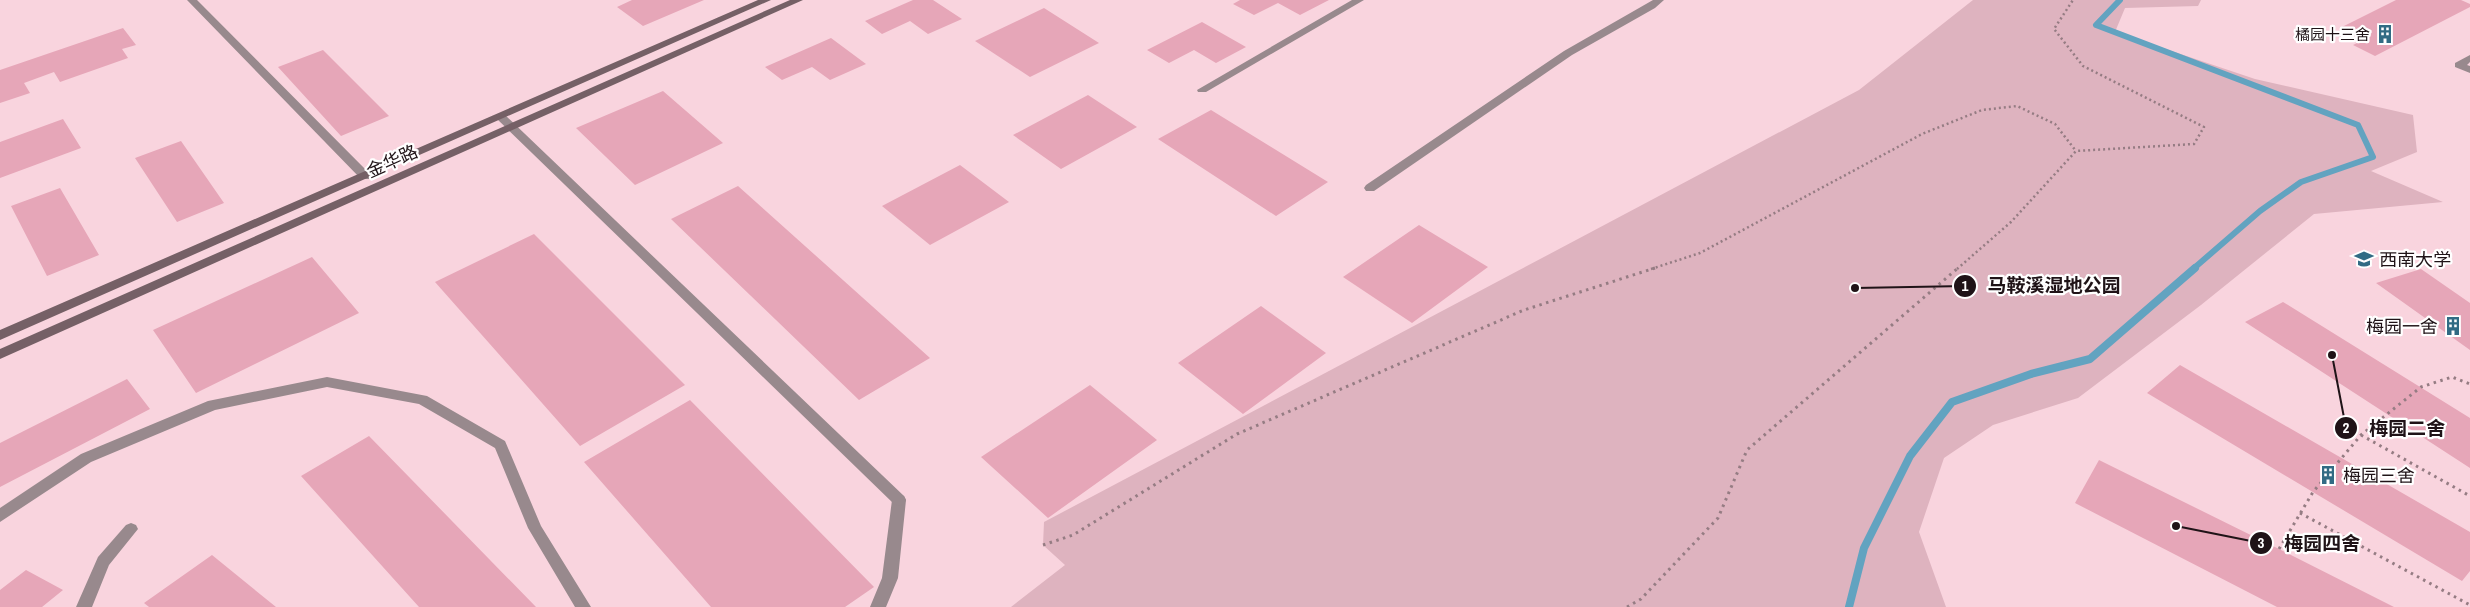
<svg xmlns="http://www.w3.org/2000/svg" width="2470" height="607" font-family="'Archivo Narrow','Noto Sans SC',sans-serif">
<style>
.green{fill:#deb3bf}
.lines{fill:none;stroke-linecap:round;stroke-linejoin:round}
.stream-far1{stroke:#62a3c0;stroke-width:6}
.stream{stroke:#62a3c0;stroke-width:8}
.building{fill:#e6a6b8}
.path-far1{stroke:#957c83;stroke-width:2.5;stroke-dasharray:2 3;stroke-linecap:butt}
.path{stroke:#957c83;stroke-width:3;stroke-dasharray:2.5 4.5;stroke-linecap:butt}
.service{fill:#98898d;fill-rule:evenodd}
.minor{fill:#98898d;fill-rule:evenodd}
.secondary{fill:#756066;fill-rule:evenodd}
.labels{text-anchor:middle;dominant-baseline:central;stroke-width:4.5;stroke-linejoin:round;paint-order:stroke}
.far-poi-label{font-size:15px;fill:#1f1317;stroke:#fff;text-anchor:end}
.street-label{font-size:18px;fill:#1f1317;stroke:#fff}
.poi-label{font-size:18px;fill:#1f1317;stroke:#fff;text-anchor:start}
.leader{fill:none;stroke:#1f1317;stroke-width:2}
.callout-dot{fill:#1f1317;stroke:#fff;stroke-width:2}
.mark-label{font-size:15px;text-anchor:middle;font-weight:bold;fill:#fff}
.callout-label{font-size:19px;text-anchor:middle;font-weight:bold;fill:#1f1317;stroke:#fff;stroke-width:4.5;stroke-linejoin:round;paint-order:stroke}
</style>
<rect width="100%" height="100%" fill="#f9d4de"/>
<path class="green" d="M1973,0h228l-3,6 -73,2 -10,24 140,47 158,36 4,37 -46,19 72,31 -129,12 -113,91 -123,93 -85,27 -49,33 -25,74 27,75h-935l54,-42 -22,-20 1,-23 815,-432z"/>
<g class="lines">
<path class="stream-far1" d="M2120,0l-24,25 262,100 15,32 -72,25 -41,29 -67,58"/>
<path class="stream" d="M1849,607l15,-59 46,-92 42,-54 79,-28 59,-15 105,-91"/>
</g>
<path class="building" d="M632,0h72l-61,26 -26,-19z
M913,0h20l29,19 -34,15 -18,-13 -28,13 -17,-13z
M1240,0h89l-29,15 -22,-12 -24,12 -21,-11z
M2396,0h65l9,4v3l-95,49 -22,-11 12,-6 -25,-11z
M1044,8l55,35 -69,34 -55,-36z
M1202,22l44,25 -30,16 -22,-13 -25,13 -22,-13z
M123,28l13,17 -14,4 6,9 -68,24 -6,-10 -30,11 6,10 -30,10v-33z
M831,38l35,26 -36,16 -18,-13 -30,13 -17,-13z
M323,50l66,66 -48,20 -63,-69z
M663,91l60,52 -88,42 -59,-57z
M1088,95l49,32 -76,42 -48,-34z
M1211,110l117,72 -52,34 -118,-77z
M63,119l18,29 -81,30v-36z
M181,141l43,62 -47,19 -42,-64z
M960,165l49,37 -79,43 -48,-39z
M738,186l192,172 -71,42 -188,-181z
M60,188l39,67 -52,21 -36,-70z
M1419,225l69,42 -76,56 -69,-46z
M534,234l151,151 -105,61 -145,-164z
M312,257l47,56 -163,80 -43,-63z
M2421,269l49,34v47l-94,-67z
M2283,302l187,116v50l-225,-146z
M1261,306l65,47 -83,61 -65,-51z
M2180,365l290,167v39l-8,10 -315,-188z
M127,379l23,30 -150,78v-44z
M1090,385l67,55 -109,78 -67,-61z
M690,400l184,187 -29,20h-134l-127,-145z
M369,436l167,171h-117l-118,-131z
M2099,460l180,89 115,58h-117l-202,-104z
M212,555l64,52h-127l-5,-4z
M26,570l37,20 -21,17h-42v-17z"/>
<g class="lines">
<path class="path-far1" d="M1651,269l49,-16 222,-119 60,-24 35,-4 38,18 21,27
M1957,269l54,-47 65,-71 118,-7 10,-17 -121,-61 -29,-37 19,-29"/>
<path class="path" d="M2361,435l109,61
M2300,513l170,92
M1043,545l30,-10 164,-101 287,-124 131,-42
M2279,549l34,-57 48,-57 60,-48 31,-10 18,7
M1627,607l14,-8 77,-81 29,-68 211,-182"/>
<path class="service" d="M2470,55v7l-3,3 3,1v7l-15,-6v-4z
M327,377l100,19 78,45 36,85 50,81h-16l-47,-79 -33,-80 -76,-44 -92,-17 -112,23 -124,52 -91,60v-14l81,-54 127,-53z
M899,494l5,2 2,4 -8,78 -12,29h-16l12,-29 10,-78 2,-4z
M131,523l5,2 2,4 -29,36 -17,42h-16l22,-50 28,-32z"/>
<path class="minor" d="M187,0h10l172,173 2,3 -2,3h-8z
M1352,0h12l-158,92h-8l-1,-2z
M1653,0h11l-9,8 -83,47 -198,136h-8l-2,-3 2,-3 198,-134z
M501,114l4,1 399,381 2,4 -2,4 -5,2 -5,-2 -397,-385 -1,-2 1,-2z"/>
<path class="secondary" d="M758,0h13l-771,340v-10z
M790,0h13l-803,359v-10z"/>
</g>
<defs>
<g id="building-bare" transform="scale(1.5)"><path d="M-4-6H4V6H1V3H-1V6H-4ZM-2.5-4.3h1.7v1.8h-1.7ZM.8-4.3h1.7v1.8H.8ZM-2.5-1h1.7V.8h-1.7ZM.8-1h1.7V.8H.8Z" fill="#316b84" stroke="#fff" stroke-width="2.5" paint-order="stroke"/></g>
<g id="university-bare" transform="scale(1.5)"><path d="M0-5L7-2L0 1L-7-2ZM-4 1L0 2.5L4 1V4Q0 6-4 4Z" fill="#316b84" stroke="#fff" stroke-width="2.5" paint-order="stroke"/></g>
</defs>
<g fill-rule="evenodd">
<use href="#building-bare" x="2385" y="34"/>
<use href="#university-bare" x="2364" y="259"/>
<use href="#building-bare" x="2453" y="326"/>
<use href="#building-bare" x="2328" y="475"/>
</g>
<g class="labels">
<g class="far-poi-label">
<text x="2370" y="34">橘园十三舍</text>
</g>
<g class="street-label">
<text transform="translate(392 161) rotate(-24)">金华路</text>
</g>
<g class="poi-label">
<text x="2379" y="259">西南大学</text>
<text x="2438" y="326" text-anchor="end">梅园一舍</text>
<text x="2343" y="475">梅园三舍</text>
</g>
</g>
<path class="leader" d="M1855 288L1965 286M2332 355L2346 428M2176 526L2261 543"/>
<g class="callout-dot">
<circle cx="1855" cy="288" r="5"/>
<circle cx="2332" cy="355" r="5"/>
<circle cx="2176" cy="526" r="5"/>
<circle cx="1965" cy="286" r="12"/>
<circle cx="2346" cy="428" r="12"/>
<circle cx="2261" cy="543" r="12"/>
</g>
<g class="mark-label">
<text x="1965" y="291">1</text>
<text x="2346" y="433">2</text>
<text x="2261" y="548">3</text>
</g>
<g class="callout-label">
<text x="2054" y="292">马鞍溪湿地公园</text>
<text x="2407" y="435">梅园二舍</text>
<text x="2322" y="550">梅园四舍</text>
</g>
</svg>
